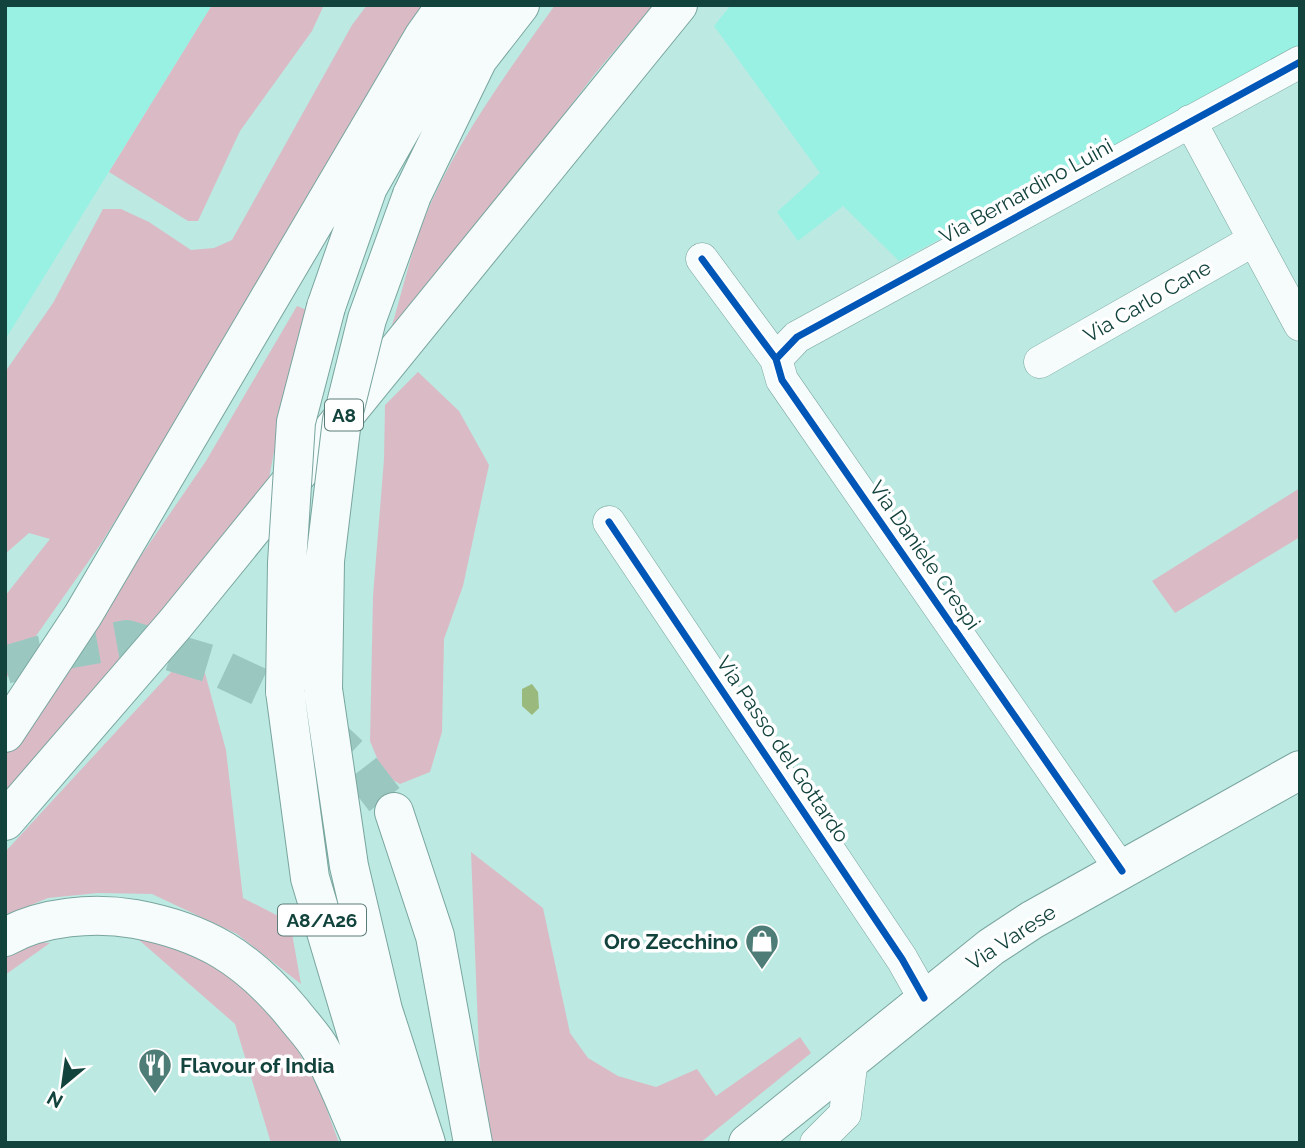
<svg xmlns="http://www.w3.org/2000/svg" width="1305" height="1148" font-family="Raleway,sans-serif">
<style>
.built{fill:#99f1e4}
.green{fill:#dabbc5}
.water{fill:#9ab97c}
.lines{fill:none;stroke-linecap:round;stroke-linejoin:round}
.highway-tunnel{stroke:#9ac8c1;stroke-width:38;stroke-dasharray:38 19;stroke-linecap:butt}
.minor-casing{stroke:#79a59f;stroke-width:33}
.major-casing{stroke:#79a59f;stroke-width:40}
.highway-casing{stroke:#79a59f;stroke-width:40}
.minor{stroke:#f5fcfb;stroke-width:32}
.major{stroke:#f5fcfb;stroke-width:38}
.highway{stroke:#f5fcfb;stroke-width:38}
.highway-bridge-casing{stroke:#79a59f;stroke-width:40;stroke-linecap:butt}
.highway-bridge{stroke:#f5fcfb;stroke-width:38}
.cycleway-casing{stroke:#fff;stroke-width:11}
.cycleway{stroke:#0057b8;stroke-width:7}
.labels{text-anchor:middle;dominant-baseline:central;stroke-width:7;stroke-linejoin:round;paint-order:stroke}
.shield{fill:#fff;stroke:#5a7b77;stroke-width:2}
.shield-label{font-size:19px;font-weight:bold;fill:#13433d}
.street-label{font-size:21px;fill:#13433d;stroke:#fff}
.poi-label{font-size:21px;font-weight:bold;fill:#13433d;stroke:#fff;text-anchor:end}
</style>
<rect width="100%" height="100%" fill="#bce9e2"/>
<path class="built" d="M5,5h207l-207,335z
M731,5h569v40l-401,216 -56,-55 -45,35 -21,-29 43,-39 -106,-147z"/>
<path class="green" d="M212,5h112l-12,26 -72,100 -42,90h-10l-79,-49z
M367,5h61l-191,321 -137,219 -95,135v-84l45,-57 -21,-6 -24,21v-182l48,-69 50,-94h18l28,13 42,28 23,-2 18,-8 120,-215z
M555,5h98l-59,70 -200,261 -4,-4c11,-35 19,-73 32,-108 31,-78 84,-150 133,-219z
M297,306l12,5 -24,82 -18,96 -262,308v-43l201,-293z
M418,372l41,39 30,54 -26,121 -19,53 -2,93 -12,40 -30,12 -16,-9 -14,-34 3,-145 11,-137 1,-54z
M1300,488v49l-125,76 -23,-32z
M197,644l29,106 17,148 47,24 11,62 -64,-50 -85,-40 -54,-1 -50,5 -43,18v-64z
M471,852l72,56 27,125 18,25 30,18 38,11 41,-18 19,27 84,-59 11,16 -111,90h-210l-10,-65z
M131,933h33l69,41 50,49 37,68 19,52h-68l-36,-119z
M24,941l26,2 -45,32v-24z"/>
<path class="water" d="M532,684l6,8 1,16 -7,7 -10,-9v-17z"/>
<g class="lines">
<path class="highway-tunnel" d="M5,665l34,-10 88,-16 84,25 83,39 57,53 43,56"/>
<g class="minor-casing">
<path id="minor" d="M1190,121l110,204
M702,259l74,100 6,21 340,491
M776,359l21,-22 503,-275
M1040,362l214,-122
M609,522l293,437 22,39
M816,1143l29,-29 7,-55"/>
</g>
<g class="major-casing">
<path id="major" d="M748,1143l243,-196 41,-27 268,-150"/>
</g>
<g class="highway-casing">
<path id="highway" d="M412,195l66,-136 42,-54
M326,307l42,-120 77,-135 32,-47
M323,689l26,177 34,144 43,133
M285,691l25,187 79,265
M5,733l78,-118 341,-579 22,-31
M394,812l41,124 38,207
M5,821l171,-198 502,-618
M5,937c38,-21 89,-25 130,-18 70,13 112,39 157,93 9,12 22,25 29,38 16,29 28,62 42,93"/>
</g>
<use href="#minor" class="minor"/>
<use href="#major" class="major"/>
<use href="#highway" class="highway"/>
<g class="highway-bridge-casing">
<path id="highway-bridge" d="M323,689l2,-128 17,-141 25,-101 45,-124
M285,691l2,-128 9,-141 30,-115"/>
</g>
<use href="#highway-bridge" class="highway-bridge"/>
<g class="cycleway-casing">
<path id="cycleway" d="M702,259l74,100 6,21 340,491
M776,359l21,-22 503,-275
M609,522l293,437 22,39"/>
</g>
<use href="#cycleway" class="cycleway"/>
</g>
<defs>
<g id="shop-pin" transform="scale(1.75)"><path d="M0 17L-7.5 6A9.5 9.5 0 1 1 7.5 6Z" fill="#4e7d77" stroke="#fff"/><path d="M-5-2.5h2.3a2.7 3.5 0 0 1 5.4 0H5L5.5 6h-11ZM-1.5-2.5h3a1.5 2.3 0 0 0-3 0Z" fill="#fff"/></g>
<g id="restaurant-pin" transform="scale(1.75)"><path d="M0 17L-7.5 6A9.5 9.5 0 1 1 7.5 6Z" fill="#4e7d77" stroke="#fff"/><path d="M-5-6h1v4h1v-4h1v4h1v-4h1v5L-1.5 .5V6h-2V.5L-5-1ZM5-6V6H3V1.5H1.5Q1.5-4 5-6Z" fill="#fff"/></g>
</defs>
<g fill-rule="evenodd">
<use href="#shop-pin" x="762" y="941"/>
<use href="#restaurant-pin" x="155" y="1065"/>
</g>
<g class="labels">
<g class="shield">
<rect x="325" y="399.5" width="38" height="31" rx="5"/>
<rect x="278" y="904.5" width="88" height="31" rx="5"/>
</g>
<g class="shield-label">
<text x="344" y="415">A8</text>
<text x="322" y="920">A8/A26</text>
</g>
<g class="street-label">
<text transform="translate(1026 191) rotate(-29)">Via Bernardino Luini</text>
<text transform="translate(1147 301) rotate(-30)">Via Carlo Cane</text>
<text transform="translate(925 555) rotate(55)">Via Daniele Crespi</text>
<text transform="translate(783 749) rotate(56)">Via Passo del Gottardo</text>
<text transform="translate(1011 937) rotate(-33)">Via Varese</text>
</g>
<g class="poi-label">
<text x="738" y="941">Oro Zecchino</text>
<text x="180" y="1065" text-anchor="start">Flavour of India</text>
</g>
</g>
<rect width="1305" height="1148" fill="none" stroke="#13433d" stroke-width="14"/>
<g transform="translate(63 1085) rotate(209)" stroke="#ffffff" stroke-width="5" paint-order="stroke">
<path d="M0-5L12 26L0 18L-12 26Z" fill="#13433d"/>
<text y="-10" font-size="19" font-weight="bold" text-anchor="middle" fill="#13433d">N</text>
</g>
</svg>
